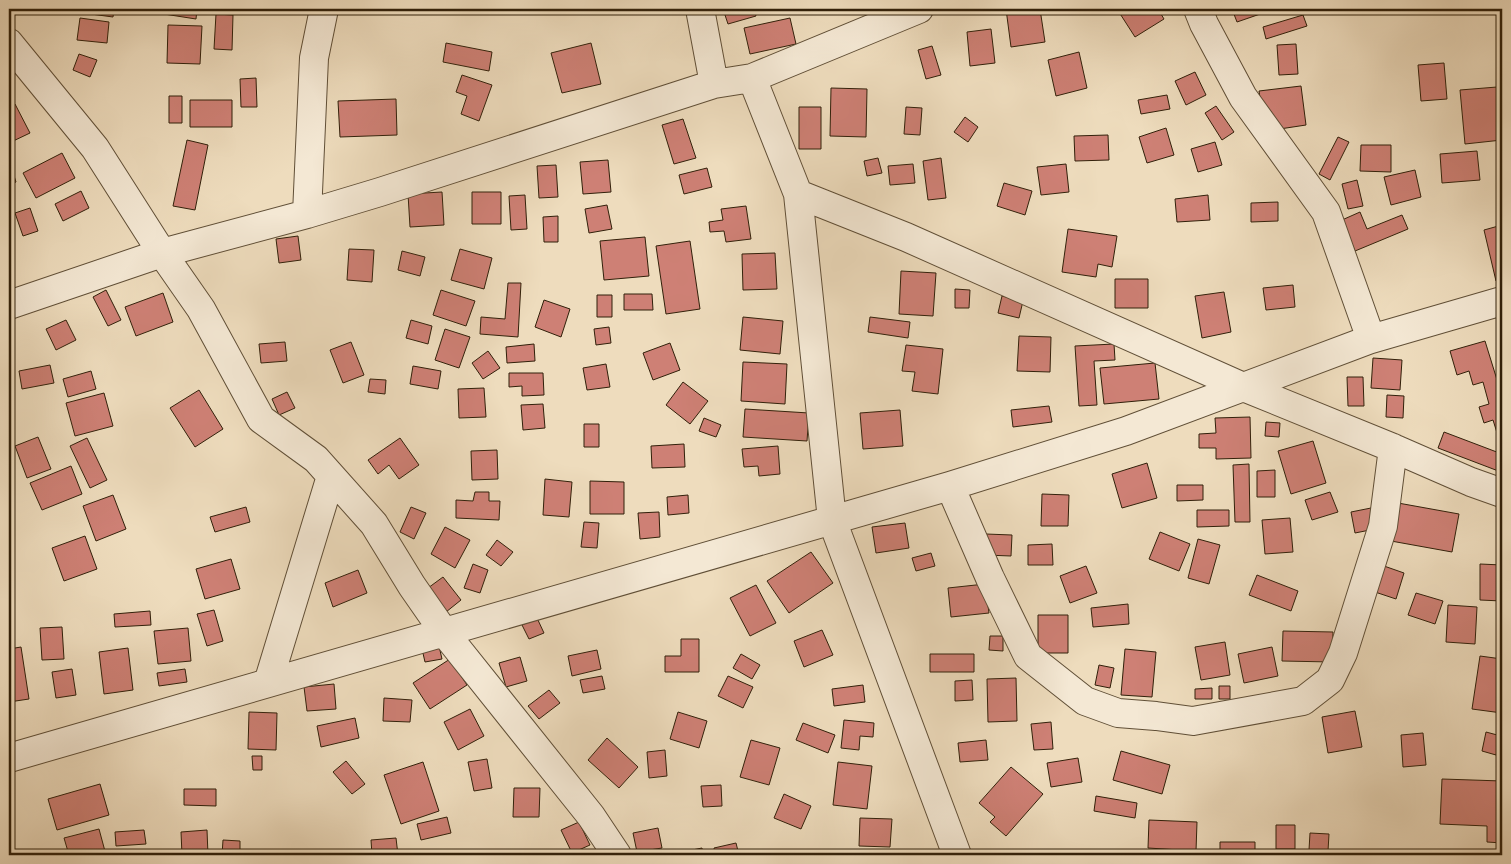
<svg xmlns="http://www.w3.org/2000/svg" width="1511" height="864" font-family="Alegreya,serif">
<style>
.building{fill:#ce8075;stroke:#31200a}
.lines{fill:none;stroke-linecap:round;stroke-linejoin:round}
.street-casing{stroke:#604f37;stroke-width:30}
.street{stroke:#f4e8d4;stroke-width:28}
</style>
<rect width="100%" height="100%" fill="#eedcbd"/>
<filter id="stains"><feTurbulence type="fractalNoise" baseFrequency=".004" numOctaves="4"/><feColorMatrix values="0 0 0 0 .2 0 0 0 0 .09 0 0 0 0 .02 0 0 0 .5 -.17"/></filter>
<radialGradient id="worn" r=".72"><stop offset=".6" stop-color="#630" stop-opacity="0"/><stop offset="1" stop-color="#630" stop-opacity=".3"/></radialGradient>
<path class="building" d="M77,9h37l-1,8 -37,-5z
M164,9h33l-1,10 -32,-5z
M723,9h31l2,7 -28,8z
M1006,9h34l5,33 -34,5z
M1117,9h41l6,10 -29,18z
M1232,9h33l1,3 -29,10z
M1282,9h19v1l-18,4z
M216,14l17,1 -1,35 -18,-1z
M1303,15l4,11 -41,13 -3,-12z
M80,18l29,4 -2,21 -30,-3z
M790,18l6,26 -46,10 -6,-26z
M168,25l34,1 -2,38 -33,-1z
M991,29l4,34 -25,3 -3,-34z
M446,43l46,9 -3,19 -46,-9z
M591,43l10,41 -39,9 -11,-40z
M1296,44l2,30 -19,1 -2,-30z
M932,46l9,29 -15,4 -8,-29z
M1079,52l8,36 -31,8 -8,-36z
M79,54l18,6 -7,17 -17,-7z
M1444,63l3,36 -26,2 -3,-36z
M1195,72l11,23 -20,10 -11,-24z
M462,75l30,10 -13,36 -18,-7 6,-18 -11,-4z
M256,78l1,29h-16l-1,-28z
M1301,86l5,39 -33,5 -2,-19 -9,1 -3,-21z
M1497,87l5,53 -37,4 -5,-54z
M831,88l36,1 -1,48 -36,-1z
M1167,95l3,14 -29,5 -3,-14z
M169,96h13v27h-13z
M396,99l1,36 -57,2 -2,-36z
M190,100h42v27h-42z
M15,104l15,29 -21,10v-36z
M1216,106l18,26 -12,8 -17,-27z
M799,107h22v42h-22z
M906,107l16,1 -2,27 -16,-1z
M965,117l13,10 -10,15 -14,-10z
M683,119l13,39 -22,6 -12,-39z
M1166,128l8,27 -27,8 -8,-26z
M1108,135l1,25 -34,1 -1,-25z
M1338,137l11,5 -19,38 -11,-6z
M187,140l21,5 -13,65 -22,-4z
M1215,142l7,23 -24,7 -7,-23z
M1361,145h30v27l-31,-1z
M1477,151l3,29 -38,3 -2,-29z
M62,153l13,25 -39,20 -13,-25z
M878,158l4,15 -15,3 -3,-15z
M941,158l5,40 -18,2 -5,-39z
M9,160l7,22 -7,3z
M608,160l3,32 -28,2 -3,-32z
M913,164l2,19 -25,2 -2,-19z
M1066,164l3,28 -28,3 -4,-28z
M556,165l2,32 -19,1 -2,-32z
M707,168l5,19 -28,7 -5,-19z
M1415,170l6,27 -30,8 -7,-28z
M1357,180l6,26 -15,3 -6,-25z
M1004,183l28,8 -7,24 -28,-9z
M81,191l8,17 -26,13 -8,-17z
M442,192l2,33 -34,2 -2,-33z
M472,192h29v32h-29z
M525,195l2,34 -16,1 -2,-34z
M1208,195l2,25 -33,2 -2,-23z
M1278,202v19l-27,1v-19z
M607,205l5,24 -23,4 -4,-24z
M746,206l5,33 -25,3 -2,-11 -14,1 -1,-10 14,-2 -2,-11z
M30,208l8,23 -15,5 -8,-23z
M1360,212l7,17 35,-14 6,14 -53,22 -13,-31z
M558,216v26h-14l-1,-25z
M1502,225v55l-6,1 -12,-51z
M1068,229l49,7 -5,31 -14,-3 -2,13 -34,-5z
M298,236l3,24 -22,3 -3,-24z
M645,237l4,39 -45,4 -4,-39z
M690,241l10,68 -34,5 -10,-68z
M349,249l25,1 -2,32 -25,-2z
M460,249l32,9 -8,31 -33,-9z
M402,251l23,6 -5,19 -22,-6z
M775,253l2,36 -34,1 -1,-36z
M901,271l35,2 -3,43 -34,-2z
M1115,279h33v29h-33z
M508,283h13l-3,54 -38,-3 1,-17 24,2z
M1293,285l2,22 -29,3 -3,-22z
M955,289l15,1 -1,18h-14z
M106,290l15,30 -13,6 -15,-29z
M441,290l34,11 -9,25 -33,-11z
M1224,292l7,40 -29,6 -7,-42z
M163,293l10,29 -37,14 -11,-29z
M624,294h28l1,16h-29z
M597,295h15v22h-15z
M1002,296l21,5 -4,17 -21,-5z
M544,300l26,9 -9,28 -26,-10z
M743,317l40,4 -3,33 -40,-4z
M870,317l40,5 -2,16 -40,-6z
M66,320l10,20 -20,10 -10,-21z
M411,320l21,6 -4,18 -22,-6z
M609,327l2,16 -15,2 -2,-16z
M445,329l25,8 -11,31 -24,-8z
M1019,336l32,1 -1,35 -33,-1z
M1485,341l17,55v39l-4,1 -5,-16 -9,3 -5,-16 10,-3 -6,-22 -10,3 -4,-14 -12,4 -7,-24z
M285,342l2,19 -26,2 -2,-19z
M351,342l13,33 -21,8 -13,-33z
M670,343l10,27 -27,10 -10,-27z
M534,344l1,17 -28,2 -1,-16z
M1114,344l1,16 -21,1 3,44 -18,1 -4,-60z
M906,345l37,4 -5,45 -26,-3 3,-19 -13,-1z
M488,351l12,17 -17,11 -11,-16z
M1373,358l29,2 -2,30 -29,-2z
M743,362l44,2 -2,40 -44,-3z
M1155,363l4,36 -55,5 -4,-36z
M606,364l4,23 -23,3 -4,-22z
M50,365l4,18 -32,6 -3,-18z
M413,366l28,5 -3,18 -28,-5z
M91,371l5,18 -28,8 -5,-18z
M509,373h34l1,22 -22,1v-10l-13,1z
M1347,377h16l1,29h-16z
M370,379l16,1 -1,14 -17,-2z
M683,382l25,19 -18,23 -24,-19z
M484,388l2,29 -27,1 -1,-29z
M199,390l24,39 -28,18 -25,-39z
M287,392l8,16 -16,7 -7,-16z
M104,393l9,33 -38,10 -9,-33z
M1387,395l17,1 -1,22 -17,-1z
M543,404l2,24 -22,2 -2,-25z
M1049,406l3,16 -39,5 -2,-17z
M745,409l64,4 -2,28 -64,-4z
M900,410l3,36 -40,3 -3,-36z
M1250,417l1,41 -35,1v-11h-17v-14l17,-1 -1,-15z
M704,418l17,7 -5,12 -17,-6z
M1266,422l14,1 -1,14 -14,-1z
M584,424h15v23h-15z
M1444,432l58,22 -1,18 -63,-24z
M38,437l13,32 -24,9 -12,-32z
M87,438l20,42 -17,8 -20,-42z
M400,438l19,27 -20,14 -10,-14 -11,9 -10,-14z
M1313,441l13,42 -35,11 -13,-43z
M684,444l1,23 -33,1 -1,-22z
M778,446l2,28 -21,2 -1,-10 -14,1 -2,-18z
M497,450l1,29 -26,1 -1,-29z
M1147,463l10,35 -35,10 -10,-34z
M1249,464l1,58h-15l-2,-57z
M71,466l11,28 -40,16 -12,-27z
M1275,470v27h-18v-26z
M545,479l27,3 -3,35 -26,-2z
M590,481l34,1v32h-34z
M1177,485h26v15l-26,1z
M475,492h14v9h11l-1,19 -43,-2v-18l17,1z
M1330,492l8,20 -26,8 -7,-20z
M1042,494l27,1 -1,31h-27z
M113,495l13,34 -30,12 -13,-35z
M688,495l1,18 -21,2 -1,-18z
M1398,503l61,11 -7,38 -61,-11z
M246,507l4,15 -35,10 -5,-15z
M411,507l15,6 -12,26 -14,-7z
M1371,508l4,21 -20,4 -4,-21z
M1197,510h32v16l-32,1z
M659,512l1,25 -20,2 -2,-26z
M1290,518l3,34 -28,2 -3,-34z
M584,522l15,1 -2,25 -16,-1z
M905,523l4,25 -33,5 -4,-26z
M445,527l25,13 -15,28 -24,-14z
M1160,532l30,12 -11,27 -30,-12z
M986,534l26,1 -1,21 -26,-1z
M85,536l12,33 -33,12 -12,-33z
M1198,539l22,6 -11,39 -21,-6z
M497,540l16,12 -12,14 -15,-11z
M1052,544l1,21h-25v-20z
M811,552l22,31 -44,30 -22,-32z
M931,553l4,13 -19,5 -4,-13z
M231,559l9,30 -35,10 -9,-30z
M473,564l15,6 -8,23 -16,-5z
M1480,564l22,1v36l-22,-1z
M1086,566l11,27 -27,10 -10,-27z
M1384,566l20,7 -8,26 -21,-7z
M358,570l9,23 -34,14 -8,-24z
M1257,575l41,16 -7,20 -42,-16z
M443,577l18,23 -15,12 -18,-24z
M985,584l4,29 -38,4 -3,-29z
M756,585l20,38 -26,13 -20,-38z
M1416,593l27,8 -8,23 -27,-9z
M1128,604l1,20 -36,3 -2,-19z
M1448,605l29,2 -2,37 -29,-2z
M214,610l9,31 -16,5 -10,-32z
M150,611l1,14 -36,2 -1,-13z
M1038,615h30v38h-30z
M537,618l7,15 -15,6 -7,-14z
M62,627l2,32 -22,1 -2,-32z
M188,628l3,33 -33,3 -4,-33z
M822,630l11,25 -29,12 -10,-26z
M1283,631l50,1 -1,30 -50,-1z
M990,636h13v15l-14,-1z
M681,639h18v33h-34v-16h16z
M1225,642l5,33 -29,5 -6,-33z
M439,646l3,13 -17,3 -3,-13z
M21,647l8,52 -20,3v-53z
M1272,647l6,29 -34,7 -6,-29z
M128,648l5,42 -29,4 -5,-42z
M1125,649l31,3 -4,45 -31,-2z
M597,650l4,19 -29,7 -4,-20z
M741,654l19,11 -8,14 -19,-11z
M930,654h44v18h-44z
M1480,656l22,3v54l-30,-4z
M520,657l7,24 -21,6 -7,-24z
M450,659l17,26 -37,24 -17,-26z
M1099,665l15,3 -4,20 -15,-3z
M72,669l4,26 -20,3 -4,-26z
M185,669l2,13 -28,4 -2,-13z
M602,676l3,13 -22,4 -3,-13z
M728,676l25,11 -10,21 -25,-12z
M1016,678l1,43 -29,1 -1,-43z
M972,680l1,20 -18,1v-20z
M334,684l2,25 -29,2 -3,-24z
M863,685l2,17 -31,4 -2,-17z
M1219,686h11v13h-11z
M1212,688v11h-17v-10z
M549,690l11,13 -21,16 -11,-13z
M384,698l28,2 -2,22 -27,-1z
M470,709l14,27 -26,14 -14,-28z
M1355,711l7,36 -34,6 -6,-36z
M249,712l28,1 -1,37 -28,-1z
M678,712l29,9 -8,27 -29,-9z
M355,718l4,20 -38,9 -4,-21z
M844,720l30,3 -1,14 -13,-1 -1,14 -18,-2z
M1051,722l2,27 -19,1 -3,-26z
M803,723l32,12 -7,18 -32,-13z
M1486,732l15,4 -5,19 -14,-4z
M1423,733l3,32 -23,2 -2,-32z
M607,738l31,29 -19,21 -31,-28z
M751,740l29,8 -11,37 -29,-8z
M986,740l2,20 -28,2 -2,-19z
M665,750l2,26 -18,2 -2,-26z
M1121,751l49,14 -8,29 -49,-14z
M252,756h10v14h-9z
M1078,758l4,24 -31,5 -4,-24z
M487,759l5,29 -18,3 -6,-29z
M346,761l19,23 -13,10 -19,-22z
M423,762l16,49 -38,13 -17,-49z
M838,762l34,4 -5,43 -34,-4z
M1011,767l32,27 -37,42 -16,-14 5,-5 -16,-14z
M1442,779l60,2v62l-15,-1v-16l-47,-2z
M100,784l9,31 -52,15 -9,-31z
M721,785l1,21 -19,1 -2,-21z
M514,788h26l-1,29h-26z
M184,789h32v17l-32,-1z
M784,794l27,12 -10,23 -27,-11z
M1096,796l41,7 -2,15 -41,-7z
M447,817l4,16 -30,7 -4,-16z
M860,818l32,1 -2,28 -31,-1z
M1149,820l48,2 -1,29 -48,-3z
M579,822l11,23 -18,8 -11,-23z
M1276,825h19v24h-19z
M658,828l4,20 -25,4 -4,-19z
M99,829l7,26h-37l-5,-17z
M144,830l2,14 -30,2 -1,-14z
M207,830l1,25h-26l-1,-23z
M1310,833l19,1 -1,17 -19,-1z
M396,838l2,17h-26l-1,-15z
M223,840l17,1v14h-18z
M1220,842h35v13h-35z
M736,843l3,12h-24l-1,-7z
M702,848l1,7h-20l-1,-3z"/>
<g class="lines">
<g class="street-casing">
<path id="street" d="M700,9l14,75
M1198,9l6,15 39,73 83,115 45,127
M9,43l86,105 67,105 39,56 60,110 55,40 58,65 38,62 32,46 147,184 26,39
M752,78l46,116 34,326 125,335
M798,194l108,43 335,149 152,62 78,34 31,11
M307,214l7,-156 10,-49
M9,305l153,-52 145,-39 73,-22 334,-108 38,-6 167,-69
M950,486l40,92 38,78 57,45 33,12 38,3 37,5 110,-20 27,-21 13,-27 40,-127 10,-78
M268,683l63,-207
M9,758l941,-272 176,-55 245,-92 131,-38"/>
</g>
<use href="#street" class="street"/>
</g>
<rect width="1511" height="864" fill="none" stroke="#eedcbd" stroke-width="30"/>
<rect x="10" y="10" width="1491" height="844" fill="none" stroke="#31200a" stroke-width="2.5"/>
<rect x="15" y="15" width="1481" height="834" fill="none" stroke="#31200a"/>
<rect width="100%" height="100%" filter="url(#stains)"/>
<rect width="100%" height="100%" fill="url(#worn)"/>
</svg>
